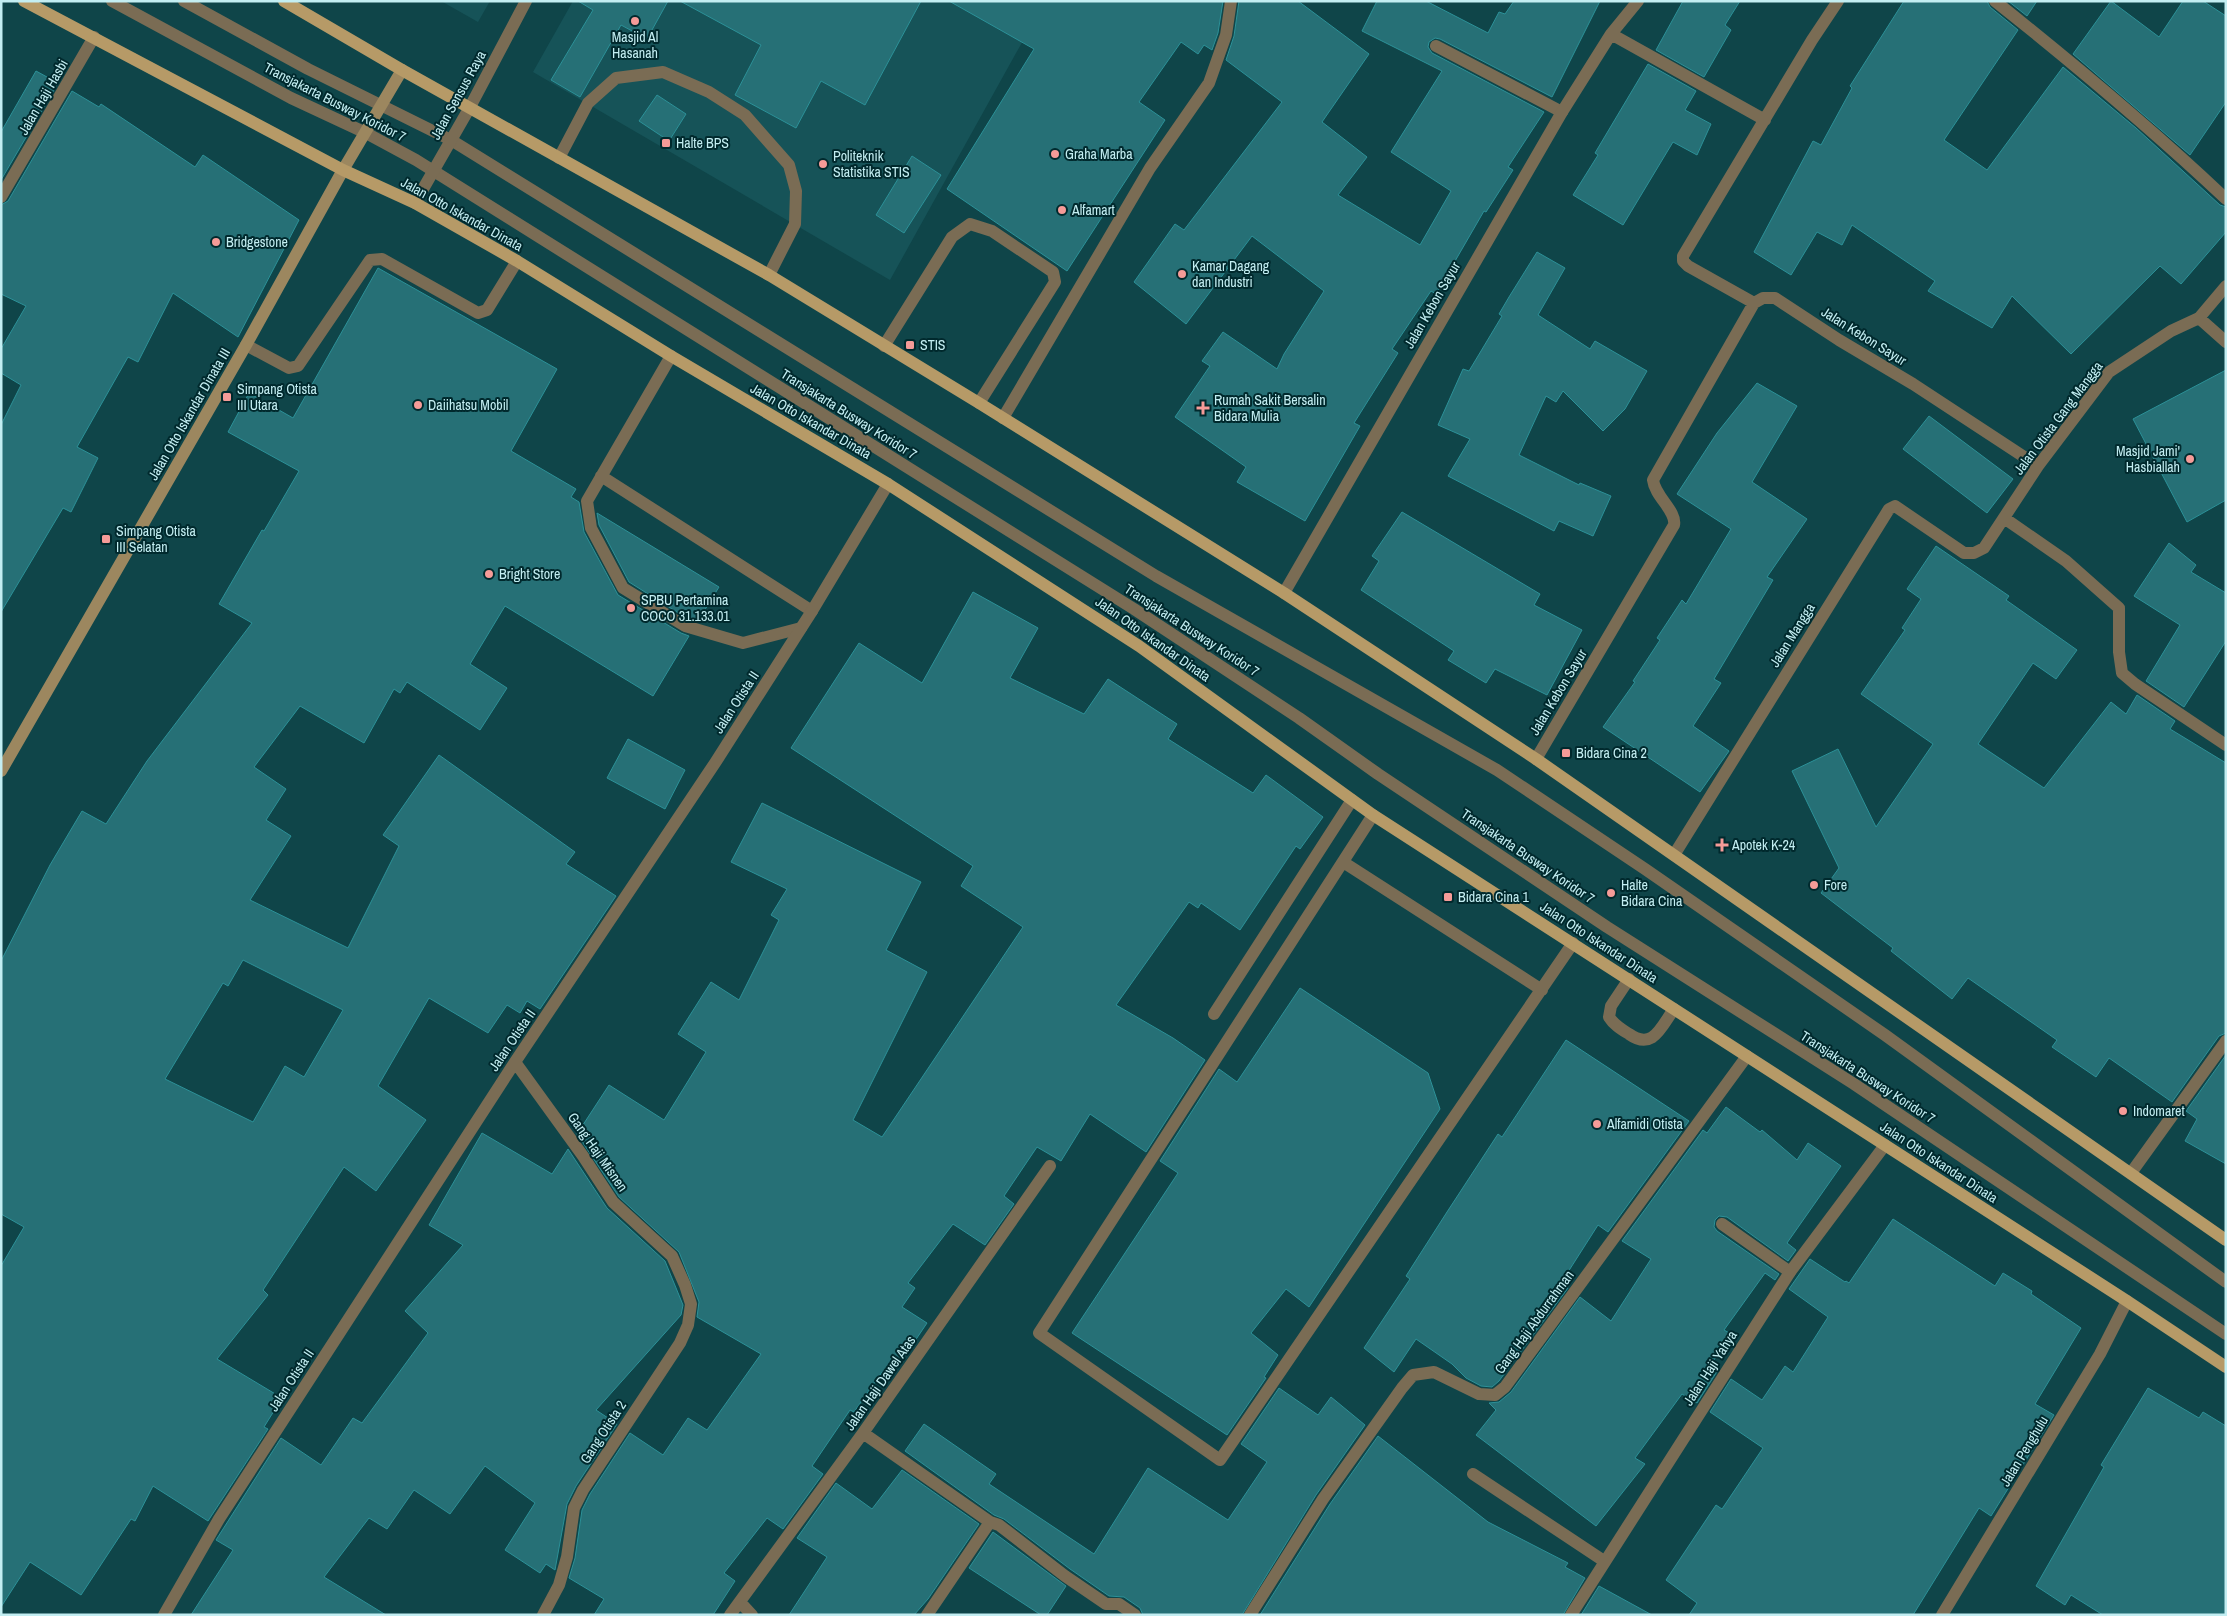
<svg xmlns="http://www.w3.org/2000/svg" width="2227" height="1616" font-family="'Archivo Narrow',sans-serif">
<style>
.built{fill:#165358}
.building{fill:#267076;stroke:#2c9198;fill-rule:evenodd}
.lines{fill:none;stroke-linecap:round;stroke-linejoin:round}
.lane{stroke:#7a6c54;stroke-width:12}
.street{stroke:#7a6c54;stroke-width:12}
.secondary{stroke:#9c875f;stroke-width:12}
.primary{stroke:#b69a67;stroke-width:12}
.poi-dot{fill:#f59b98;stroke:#00292d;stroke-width:2}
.labels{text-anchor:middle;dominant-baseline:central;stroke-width:4;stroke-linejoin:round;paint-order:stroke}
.poi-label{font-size:14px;fill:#c3eef2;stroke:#00292d;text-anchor:start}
.street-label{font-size:14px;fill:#c3eef2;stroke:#00292d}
</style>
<rect width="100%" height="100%" fill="#0f4549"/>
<path class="built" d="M441,1h49l-12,21z
M573,1h472l-155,279 -357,-208z"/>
<path class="building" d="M578,1h90l-21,38 -26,-14 -41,72 -29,-17 42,-70z
M680,1h241l-56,104 -44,-24 -25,47 -61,-33 26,-50z
M949,1h274l-5,32 -6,17 -8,-5 -6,9 -17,-12 -42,60 26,18 -98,151 -120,-82 87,-140z
M1239,1h59l71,53 -47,68 45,35 -29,38 82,50 31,-54 -60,-39 51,-81 -80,-40 15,-30h49l62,32 11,-21 6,2 9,-13h86l-48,96 -112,-58 -5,-1 -6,4 -1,5 4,6 112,59 -36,55 5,3 -27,42 -2,-1 -48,83 -5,-3 -39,58 6,4 -44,70 6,3 -55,95 -68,-39 9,-15 -71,-50 35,-51 -8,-5 21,-29 54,37 7,-15 40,-63 -72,-55 -66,88 -52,-42 41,-58 9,6 98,-128 -56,-42 8,-24z
M1683,1h57l-15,24 6,5 -27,47 -48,-27z
M1904,1h83l3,6 28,23 -74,110 43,30 76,-103 73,61 84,77 6,2v25l-45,52 -21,-18 -89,88 -59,-58 -20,32 -64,-37 7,-10 -83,-56 -10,20 -25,-13 -26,43 -37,-23 59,-111 8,4 31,-57 -2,-2z
M2008,1h29l-10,15z
M2111,1l48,36 24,-36h20l23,15v86l-36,53 -117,-101z
M1648,64l48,27 -11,19 26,14 -14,31 -24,-13 -50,83 -50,-30 25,-40 -3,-2z
M36,71l22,12 -57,97v-48z
M72,91l27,16 2,-3 94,63 8,-12 96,65 -61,117 -65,-44 -35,69 -10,-5 -51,90 21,11 -27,54 -8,-4 -62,104v-187l20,-40 -20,-12v-24l25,-43 -25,-12v-89l7,-4z
M657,95l29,19 -17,27 -30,-20z
M912,156l29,19 -37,58 -28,-18z
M1537,252l28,16 -27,47 52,34 5,-8 52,30 -22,38 -22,22 -40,-40 -7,11 -10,-6 -27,59 60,30 1,-2 31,13 -18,40 -34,-15 -5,10 -106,-55 22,-37 -32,-14 25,-56 6,2 33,-55 -3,-2 10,-17z
M378,268l179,101 -46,82 65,38 -5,8 8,5 5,30 34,63 63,38 8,3 -36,60 -148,-90 -35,58 37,24 -27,42 -73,-48 -7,11 -6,-4 -30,54 -64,-37 -46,61 32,22 -20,31 25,16 -41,64 98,48 51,-102 -16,-11 56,-80 136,97 -9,12 50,32 -76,113 -13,-8 -7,12 -13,-8 -19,28 -59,-35 -51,88 48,34 -50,71 -32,-24 -81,123 5,5 -51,64 65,39 -18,29 4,2 -60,92 -55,-35 -18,35 -4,-2 -50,76 -51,-33 -29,45v-341l23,-39 -23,-13v-253l49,-96 32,-54 24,13 41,-63 105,-138 -33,-19 43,-74 2,1 35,-60 -71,-39 21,-39 44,25zM243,960l100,50 -39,67 -19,-11 -32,56 -88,-43 58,-96 5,3z
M2226,370v130l-39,22 -54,-103z
M1757,383l40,23 -45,76 55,37 -40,58 6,3 -59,99 7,4 -28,43 36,25 -29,41 -97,-65 32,-45 -2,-1 27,-41 -3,-2 25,-38 4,4 45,-75 -54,-35 40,-61z
M1929,416l84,63 -26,34 -84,-64z
M1402,512l138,82 -6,11 48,25 -35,65 -52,-26 -9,14 -38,-23 6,-9 -93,-61 18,-29 -7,-5z
M597,513l122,74 -21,34 -10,-2 -59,-37 -30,-57z
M2169,543l27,22 -5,7 35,21v48l-42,66 -38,-26 34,-56 -46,-29z
M1936,546l73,50 -3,4 71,50 -21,29 -23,-16 -55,81 66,44 67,-86 15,12 11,-19 38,26 -5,8 56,34v270l-7,3 -47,66 -63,-44 -13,19 -44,-30 5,-7 -89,-62 -16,21 -61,-48 2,-3 -72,-55 18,-25 -47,-97 46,-22 38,78 57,-83 -72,-50 44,-64 -3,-2 19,-29 -14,-10z
M973,592l65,36 -28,50 74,36 24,-35 69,45 -9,15 85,54 13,-18 57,42 -23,32 -4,-3 -56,84 -39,-27 -3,5 -9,-6 -73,103 57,33 32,22 -59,92 -56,-38 -29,47 -24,-14 -33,49 10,8 -29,41 -32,-21 -45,59 7,5 -13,19 25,16 -37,55 -8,-6 -28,40 -4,-2 -38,56 11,8 -40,55 -16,-11 -43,55 11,8 -22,34h-119l10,-16 -35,-21 6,-20 7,-48 8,-16 40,-61 33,22 25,-37 19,12 54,-76 -64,-37 2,-15 -20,-50 -60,-55 -42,-63 32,-49 55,35 42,-68 -28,-18 33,-52 28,18 40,-80 -8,-5 16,-26 -56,-27 31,-59 159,79 -35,68 41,22 -74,148 29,17 141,-210 -62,-41 12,-20 -182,-118 68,-105 63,40z
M628,739l57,31 -20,39 -58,-31z
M1300,988l128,85 12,36 -131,198 -23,-18 -35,44 27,22 -14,22 2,1 -39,57 -155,-102 106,-160 -18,-12 59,-92 18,13z
M1566,1040l123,81 -81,111 -10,-7 -37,58 7,5 -69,93 -7,6 -11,-1 -15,-8 -14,-14 -36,-25 -22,33 -30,-24 46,-69 -4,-3 41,-64 51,-78 4,3z
M2226,1055v109l-41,-23 12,-22 -11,-8z
M1726,1107l34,25 2,-2 35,30 11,-17 33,23 -54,77 9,7 -8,11 -61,-44 -8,-1 -4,4 -1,7 3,4 62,43 -4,6 -10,-7 -41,57 7,4 -21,32 8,4 -21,33 -15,-9 -47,64 10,6 -49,62 -120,-91 20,-25 -7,-7 10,-1 12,-10 69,-95 31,24 40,-62 -29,-18 81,-111 4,3z
M482,1133l70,41 16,-25 39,59 58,53 18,44 -2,10 -85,95 21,14 -41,62 -9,18 -12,66 -9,-6 -6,9 -35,-23 30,-47 -50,-37 -35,48 -36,-24 -27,39 -18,-11 -45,59 62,38h-195l42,-65 -17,-10 65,-102 40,27 32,-47 9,5 66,-90 -23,-22 58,-66 -34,-20z
M1893,1219l102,67 8,-13 29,18 -1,3 50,34 -46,76 19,11 -63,101 -12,-8 -66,107h-224l8,-12 -31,-23 50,-75 6,4 41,-61 -53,-36 21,-33 31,21 23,-34 8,6 35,-55 -39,-28 21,-30 35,23 1,-1 3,2z
M1279,1388l39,27 13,-18 34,28 -49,70 -74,120h-99l-3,-7 -16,-11 -15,-1 -39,-27 -66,-50 -10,-4 -89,-64 19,-27 72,50 -7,10 105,70 54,-86 80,52 39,-58 -26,-18z
M2148,1388l51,30 4,-6 23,14v189h-123l-32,-20 -6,10 -29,-19 68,-119 -3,-2z
M1378,1436l110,86 80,41 -3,4 20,11 -22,37h-303l70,-111z
M902,1470l77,54 -51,75 -14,16h-125l38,-58 -30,-19 39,-55 36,26z
M993,1532l73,54 -19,29h-6l-72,-47z
M1599,1586l53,29h-71z"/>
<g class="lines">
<path class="lane" d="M112,1l179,97 75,35 50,27 718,449 165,109 79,56 229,153 247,157 372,250
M184,1l124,68 143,71 705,436 341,194 148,99 240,166 341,247
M1436,46l126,66
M559,158l29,-55 28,-25 47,-6 46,20 36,23 44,50 7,26 -1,33 -26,51
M246,345l43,23 9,-2 72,-106 12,-1 96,54 9,-3 30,-49
M884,346l68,-109 18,-13 22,7 61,41 2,10 -76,121
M671,356l-84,145 4,27 32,60 62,38 58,17 58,-15
M601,476l211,135
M1373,815l-334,518 181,127 353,-517
M1343,862l199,128
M1629,979l-18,27 -2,11c5,8 12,12 20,17 24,17 32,-7 45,-25
M1722,1224l68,48
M1473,1474l131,87"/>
<path class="street" d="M1838,1l-26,39 -129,216v5l5,5 66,37 9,-5h12l64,42 74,44 125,82
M1995,1c79,63 157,128 231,198
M1611,34l154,86
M1,197l93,-160
M415,203l55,-96 56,-106
M2199,318l27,24
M1003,418l147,-250 59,-85 17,-48 5,-34
M2004,518l62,43 53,47v44l3,21 13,11 91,61
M1284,593l278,-481 49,-78 27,-33
M1536,759l138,-234c3,-14 -19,-28 -21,-45l101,-177
M1674,855l215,-346 6,-3 69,47h10l10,-5 54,-82 71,-94 62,-41 28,-13 27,-32
M1214,1014l138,-214
M515,1062l68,94 30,46 59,54 13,29 6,19 -3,21 -8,18 -97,147 -9,18 -7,49 -8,28 -16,30
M2131,1173l95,-132
M863,1433l127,89 9,3 66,51 41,28h13l16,11
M740,1602l12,13
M164,1615l55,-96 296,-457 200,-299 97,-152 76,-127
M730,1615l133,-182 187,-267
M927,1615l63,-93
M1250,1615l73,-116 79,-111 11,-13 21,-3 45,22 16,1 10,-8 242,-331
M1571,1615l219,-343 95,-127
M1942,1615l158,-261 27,-53"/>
<path class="secondary" d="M1,771l245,-426 97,-175 59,-100"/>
<path class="primary" d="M24,1l319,169 72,33 102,58 154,95 217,128 251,162 234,169 754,486 99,66
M284,1l118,69 367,205 210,128 305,190 252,166 690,481"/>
</g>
<g class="poi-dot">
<circle cx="635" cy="21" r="5"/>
<rect x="661" y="138" width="10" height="10" rx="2.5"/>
<circle cx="1055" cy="154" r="5"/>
<circle cx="823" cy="164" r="5"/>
<circle cx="1062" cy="210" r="5"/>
<circle cx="216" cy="242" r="5"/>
<circle cx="1182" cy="274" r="5"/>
<rect x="905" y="340" width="10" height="10" rx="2.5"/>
<rect x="222" y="392" width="10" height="10" rx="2.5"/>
<circle cx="418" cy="405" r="5"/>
<path d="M1200.5 400.5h5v5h5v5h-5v5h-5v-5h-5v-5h5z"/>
<circle cx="2190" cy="459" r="5"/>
<rect x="101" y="534" width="10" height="10" rx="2.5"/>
<circle cx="489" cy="574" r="5"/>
<circle cx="631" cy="608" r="5"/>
<rect x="1561" y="748" width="10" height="10" rx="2.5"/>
<path d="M1719.5 837.5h5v5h5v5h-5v5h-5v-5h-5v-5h5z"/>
<circle cx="1814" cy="885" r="5"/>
<circle cx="1611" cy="893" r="5"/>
<rect x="1443" y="892" width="10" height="10" rx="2.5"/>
<circle cx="2123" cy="1111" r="5"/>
<circle cx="1597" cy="1124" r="5"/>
</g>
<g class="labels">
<g class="poi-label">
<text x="635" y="37" text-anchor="middle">Masjid Al<tspan x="635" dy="16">Hasanah</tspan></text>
<text x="676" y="143">Halte BPS</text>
<text x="1065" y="154">Graha Marba</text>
<text x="833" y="156">Politeknik<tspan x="833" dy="16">Statistika STIS</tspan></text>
<text x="1072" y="210">Alfamart</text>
<text x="226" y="242">Bridgestone</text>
<text x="1192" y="266">Kamar Dagang<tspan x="1192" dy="16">dan Industri</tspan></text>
<text x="920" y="345">STIS</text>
<text x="237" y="389">Simpang Otista<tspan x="237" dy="16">III Utara</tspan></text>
<text x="1214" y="400">Rumah Sakit Bersalin<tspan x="1214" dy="16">Bidara Mulia</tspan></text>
<text x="428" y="405">Daiihatsu Mobil</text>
<text x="2180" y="451" text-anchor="end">Masjid Jami'<tspan x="2180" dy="16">Hasbiallah</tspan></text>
<text x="116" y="531">Simpang Otista<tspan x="116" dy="16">III Selatan</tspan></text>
<text x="499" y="574">Bright Store</text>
<text x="641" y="600">SPBU Pertamina<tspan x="641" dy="16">COCO 31.133.01</tspan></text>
<text x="1576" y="753">Bidara Cina 2</text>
<text x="1732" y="845">Apotek K-24</text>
<text x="1621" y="885">Halte<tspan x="1621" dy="16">Bidara Cina</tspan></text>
<text x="1824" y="885">Fore</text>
<text x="1458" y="897">Bidara Cina 1</text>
<text x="2133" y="1111">Indomaret</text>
<text x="1607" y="1124">Alfamidi Otista</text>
</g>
<g class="street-label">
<text transform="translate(458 95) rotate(-61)">Jalan Sensus Raya</text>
<text transform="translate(43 97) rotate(-60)">Jalan Haji Hasbi</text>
<text transform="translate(335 102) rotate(27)">Transjakarta Busway Koridor 7</text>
<text transform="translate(462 214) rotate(29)">Jalan Otto Iskandar Dinata</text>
<text transform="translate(1432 305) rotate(-60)">Jalan Kebon Sayur</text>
<text transform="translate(1864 336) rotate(32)">Jalan Kebon Sayur</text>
<text transform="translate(189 414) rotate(-60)">Jalan Otto Iskandar Dinata III</text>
<text transform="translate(849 414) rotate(32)">Transjakarta Busway Koridor 7</text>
<text transform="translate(2058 418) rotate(-53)">Jalan Otista Gang Mangga</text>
<text transform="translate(811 421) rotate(30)">Jalan Otto Iskandar Dinata</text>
<text transform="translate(1192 630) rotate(33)">Transjakarta Busway Koridor 7</text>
<text transform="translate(1792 635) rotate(-58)">Jalan Mangga</text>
<text transform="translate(1153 639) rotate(35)">Jalan Otto Iskandar Dinata</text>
<text transform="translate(1558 692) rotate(-59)">Jalan Kebon Sayur</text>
<text transform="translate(736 702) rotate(-57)">Jalan Otista II</text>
<text transform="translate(1528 856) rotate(34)">Transjakarta Busway Koridor 7</text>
<text transform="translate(1599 942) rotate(33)">Jalan Otto Iskandar Dinata</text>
<text transform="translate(512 1040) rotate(-56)">Jalan Otista II</text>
<text transform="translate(1868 1077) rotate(33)">Transjakarta Busway Koridor 7</text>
<text transform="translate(598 1152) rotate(55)">Gang Haji Misnen</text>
<text transform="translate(1939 1162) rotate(33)">Jalan Otto Iskandar Dinata</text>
<text transform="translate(1534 1322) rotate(-54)">Gang Haji Abdurrahman</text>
<text transform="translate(1710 1368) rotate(-57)">Jalan Haji Yahya</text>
<text transform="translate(291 1380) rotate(-57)">Jalan Otista II</text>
<text transform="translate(880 1383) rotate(-55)">Jalan Haji Dawel Atas</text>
<text transform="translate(603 1432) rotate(-57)">Gang Otista 2</text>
<text transform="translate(2024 1451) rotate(-59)">Jalan Penghulu</text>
</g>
</g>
<rect width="2227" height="1616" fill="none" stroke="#c3eef2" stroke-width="5"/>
</svg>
